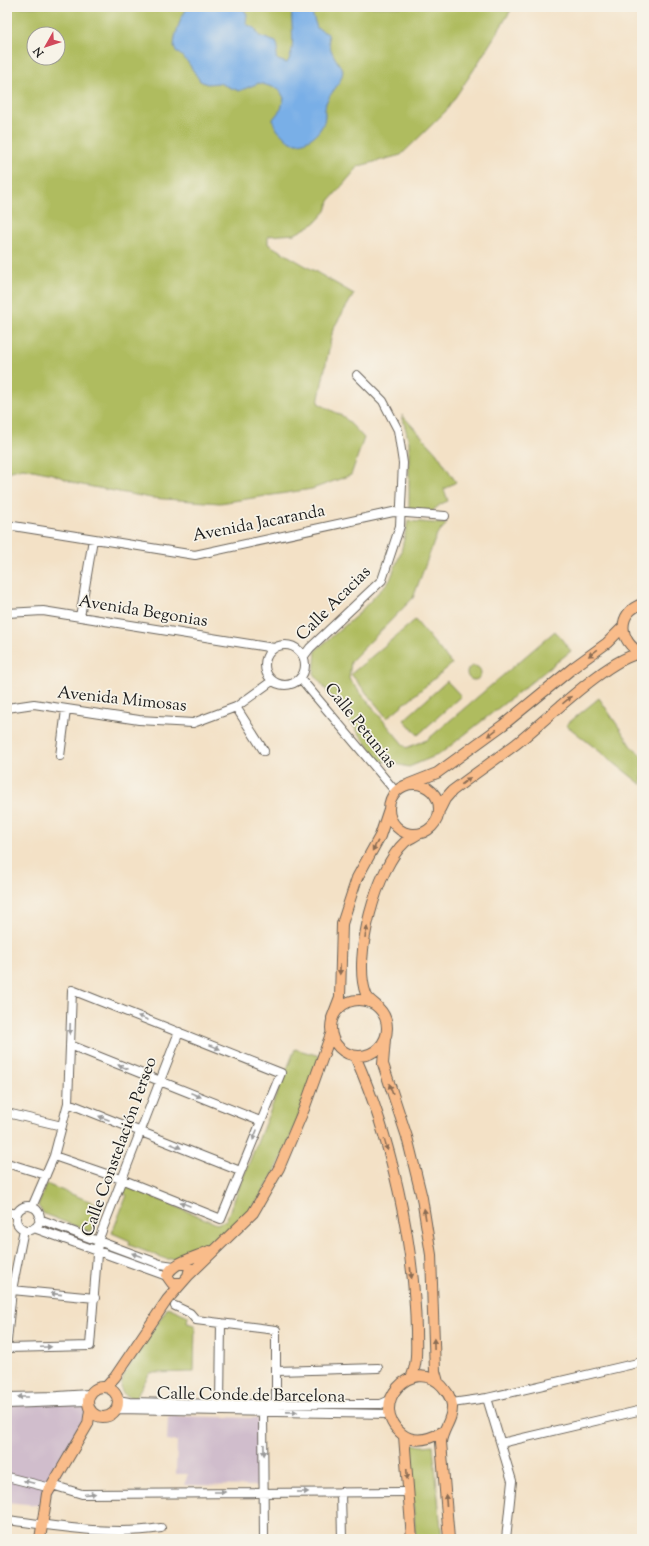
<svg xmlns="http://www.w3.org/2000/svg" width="649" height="1546" font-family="'Sorts Mill Goudy',serif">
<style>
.industrial{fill:#d0bdcc}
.green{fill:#afbc5e;stroke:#666c3d;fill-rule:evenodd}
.water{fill:#79afe7;stroke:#4a6682}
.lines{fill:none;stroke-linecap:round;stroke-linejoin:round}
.minor-casing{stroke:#676158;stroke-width:10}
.major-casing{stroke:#676158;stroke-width:12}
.minor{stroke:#fff;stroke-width:8}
.major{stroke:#f9bc8a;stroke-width:10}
.oneway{fill:#8a6c53}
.oneway2{fill:#999}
.labels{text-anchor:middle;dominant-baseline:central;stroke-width:3.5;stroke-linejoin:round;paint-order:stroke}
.street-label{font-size:17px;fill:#1c1c1c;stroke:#f7f3e8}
</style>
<rect width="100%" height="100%" fill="#f7f3e8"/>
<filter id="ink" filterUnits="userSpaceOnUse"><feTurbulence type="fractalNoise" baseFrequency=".025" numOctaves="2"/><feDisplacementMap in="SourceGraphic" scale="8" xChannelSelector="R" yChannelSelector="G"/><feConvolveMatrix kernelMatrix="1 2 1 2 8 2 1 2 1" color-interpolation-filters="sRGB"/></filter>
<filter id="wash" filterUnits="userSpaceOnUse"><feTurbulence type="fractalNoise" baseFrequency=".012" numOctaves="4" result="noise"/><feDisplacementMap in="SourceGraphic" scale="16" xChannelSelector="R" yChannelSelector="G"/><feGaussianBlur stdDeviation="0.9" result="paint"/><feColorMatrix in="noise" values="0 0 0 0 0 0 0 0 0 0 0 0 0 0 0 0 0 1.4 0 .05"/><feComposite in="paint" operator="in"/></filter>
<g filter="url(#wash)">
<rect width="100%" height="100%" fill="#f3e1c6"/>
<path class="industrial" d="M87,1401l3,9 -45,96 -38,-4v-98z
M168,1416l90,2v68l-74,-1 4,-11h-12l1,-33h-10z"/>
<path class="green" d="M7,7h506l-40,64 -27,40 -45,44 -42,11 -30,35 -3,10 -11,12 -20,11 -27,2v8l86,50 -21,35 -15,74 26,14 20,21 -13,37 -39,14 -92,14 -69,-5 -74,-14 -24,-10 -30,-6 -16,4zM34,34h24v24h-24z
M402,415l34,37 20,30 -12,7 4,12 -7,3 -10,8 -22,-1v-69z
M408,521l39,3 -10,10 -24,64 -62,63 -2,18 57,69 21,-8 128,-109 16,20 -131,103 -31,13 -30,-7 -65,-86 2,-24 40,-34 34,-36 11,-28z
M415,620l37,44 -65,54 -36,-44z
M467 673a7 7 0 1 1 14 0a7 7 0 1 1-14 0Z
M447,681l14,15 -43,39 -14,-15z
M599,698l34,50 9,8v29l-76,-60z
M295,1049l25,7c-19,51 -40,126 -79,164 -16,15 -35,29 -52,43l-13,-4h-10l-37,-14 1,-4 -18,-8 15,-38 -5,-2 3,-8 92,39 9,-4z
M46,1184l56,22 -11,26 -47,-18 -6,-8z
M168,1307l20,9 -1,7 8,2 -1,47 -44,1 -15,25c-16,-4 -16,-7 -11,-23z
M408,1443l14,3 11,-1 9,94h-26z"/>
<path class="water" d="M188,7h54l5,7 -1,10 9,4 4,8 17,6 2,5 -2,11 2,2 9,3c10,-14 3,-40 5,-56h18l7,21 11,6c1,16 6,23 15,36 -1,14 -12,21 -17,33 -2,6 0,13 -2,19 -5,15 -26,28 -38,17 -6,-7 -12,-10 -13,-20l8,-10 3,-11 -5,-9 -20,-6 -20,8 -20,-8 -12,1 -7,-3 -13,-20 -11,-10 -2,-5 1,-9 6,-19z"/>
</g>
<g filter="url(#ink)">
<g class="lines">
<g class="minor-casing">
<path id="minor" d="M7,525l188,30 198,-43 52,4
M7,613l36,-2 231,37
M80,617l13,-78
M265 665a20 20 0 1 1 40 0a20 20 0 1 1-40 0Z
M304,656l6,-8 72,-68 18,-54 3,-63 -5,-33 -15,-29 -26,-26
M301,679l95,113
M236,707l28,44
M7,708l27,-4 105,16 54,3 43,-16 36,-26
M60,756l6,-46
M70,1045l190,76
M68,1103l172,68
M7,1113l55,13
M7,1163l39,12
M16 1218a12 12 0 1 1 24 0a12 12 0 1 1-24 0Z
M32,1207l22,-51 14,-53 4,-113 209,83 -60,146 -100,-40 -67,-23
M7,1212l10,2
M39,1219l121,45 14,2
M34,1228l133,48
M12,1290l83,8
M175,1306l15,7 6,7 80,10v74
M7,1341l5,-51 12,-61
M7,1348l83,-2 8,-105 81,-209
M277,1371l101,-3
M7,1397l51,-1 31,-2
M487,1398l25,83 -6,58
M118,1400l11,2 91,2h161l9,-4
M452,1403l35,-5 155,-36
M7,1404l80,-3
M220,1404l1,-81
M263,1411l1,128
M114,1412l5,-3 270,5
M501,1443l141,-33
M7,1477l44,11
M52,1485l30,9 325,-2
M341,1492l1,47
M7,1520c51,6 103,16 154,8"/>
</g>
<g class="major-casing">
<path id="major" d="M641,653c-22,-11 -25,-40 1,-49
M389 809a25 25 0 1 1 50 0a25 25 0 1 1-50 0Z
M409,784l28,-11 66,-48 71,-58 33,-24 16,-16
M440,809l5,-10 7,-8c21,-16 43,-31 64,-47 28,-22 94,-88 126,-91
M331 1028a28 28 0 1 1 56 0a28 28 0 1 1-56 0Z
M378,1007c-4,-4 -11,-8 -12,-13 -14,-36 11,-127 39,-152 3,-3 9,-5 13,-8
M332,1018l8,-21 2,-73 15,-46 23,-42 9,-27
M385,1039l-2,25 24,73 15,61 9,57 4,116 3,11
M355,1056c36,81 59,185 61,274 0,16 2,33 -5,48
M188,1276l65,-63 26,-45 25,-59 27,-75
M181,1283h-9l-5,-7c5,-14 30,-19 42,-25
M88 1402a15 15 0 1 1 30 0a15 15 0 1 1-30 0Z
M106,1387l9,-10 52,-77 21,-24 2,-8 -3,-4h-6
M442,1432c-12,7 -27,12 -40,2 -36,-29 11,-79 40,-48 5,6 9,11 10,19 1,15 -9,23 -11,37l8,97
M404,1436l8,103
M40,1539l7,-45 41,-70 2,-14"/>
</g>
<use href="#minor" class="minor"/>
<use href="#major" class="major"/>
</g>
<defs><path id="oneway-solid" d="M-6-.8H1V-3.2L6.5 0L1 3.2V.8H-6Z"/></defs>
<g class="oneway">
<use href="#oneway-solid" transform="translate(593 653) rotate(144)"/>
<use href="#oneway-solid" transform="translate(567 700) rotate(-40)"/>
<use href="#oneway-solid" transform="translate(492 733) rotate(144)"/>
<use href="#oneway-solid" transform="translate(466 781) rotate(-37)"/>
<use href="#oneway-solid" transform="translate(375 846) rotate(119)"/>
<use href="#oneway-solid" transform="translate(366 932) rotate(-80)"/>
<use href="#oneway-solid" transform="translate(340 969) rotate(92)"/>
<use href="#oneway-solid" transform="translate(391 1089) rotate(-109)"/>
<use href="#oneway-solid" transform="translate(386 1145) rotate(73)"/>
<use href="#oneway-solid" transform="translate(425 1214) rotate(-99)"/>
<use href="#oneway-solid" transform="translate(411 1273) rotate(83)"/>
<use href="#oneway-solid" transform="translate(434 1344) rotate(-91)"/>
<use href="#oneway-solid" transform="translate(407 1474) rotate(87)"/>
<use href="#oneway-solid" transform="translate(446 1500) rotate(-95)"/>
</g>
<g class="oneway2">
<use href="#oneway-solid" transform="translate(143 1018) rotate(-158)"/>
<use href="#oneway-solid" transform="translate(70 1029) rotate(92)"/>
<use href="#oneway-solid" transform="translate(215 1047) rotate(22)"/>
<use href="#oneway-solid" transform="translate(123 1067) rotate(-158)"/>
<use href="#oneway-solid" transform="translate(196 1095) rotate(22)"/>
<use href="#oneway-solid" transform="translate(104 1118) rotate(-159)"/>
<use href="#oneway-solid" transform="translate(255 1135) rotate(112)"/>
<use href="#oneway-solid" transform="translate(176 1146) rotate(22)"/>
<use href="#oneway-solid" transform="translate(185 1204) rotate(-158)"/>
<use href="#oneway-solid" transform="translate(137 1255) rotate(-160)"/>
<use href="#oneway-solid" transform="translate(56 1294) rotate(-174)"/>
<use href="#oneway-solid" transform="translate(46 1347) rotate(-2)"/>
<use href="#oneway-solid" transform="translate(23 1397) rotate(180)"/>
<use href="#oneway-solid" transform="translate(292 1412) rotate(1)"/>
<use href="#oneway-solid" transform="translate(264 1450) rotate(89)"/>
<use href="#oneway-solid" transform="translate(29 1482) rotate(-166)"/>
<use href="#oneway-solid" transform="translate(220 1492)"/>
<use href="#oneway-solid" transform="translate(303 1492)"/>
<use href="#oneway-solid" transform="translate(90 1494) rotate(-5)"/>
</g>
</g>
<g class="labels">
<g class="street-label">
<text transform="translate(259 524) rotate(-11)">Avenida Jacaranda</text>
<text transform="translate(334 604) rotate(-45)">Calle Acacias</text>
<text transform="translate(143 612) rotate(9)">Avenida Begonias</text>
<text transform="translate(122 700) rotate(6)">Avenida Mimosas</text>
<text transform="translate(360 726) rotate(51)">Calle Petunias</text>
<text transform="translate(120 1147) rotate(-70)">Calle Constelación Perseo</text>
<text transform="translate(251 1396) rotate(1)">Calle Conde de Barcelona</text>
</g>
</g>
<rect width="649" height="1546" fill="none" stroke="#f7f3e8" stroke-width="24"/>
<g transform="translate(46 46) rotate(231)"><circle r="19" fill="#f7f3e8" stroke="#9f9d96"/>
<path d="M0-3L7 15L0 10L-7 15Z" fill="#d1495b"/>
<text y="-6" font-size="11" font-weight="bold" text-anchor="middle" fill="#1c1c1c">N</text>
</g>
</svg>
